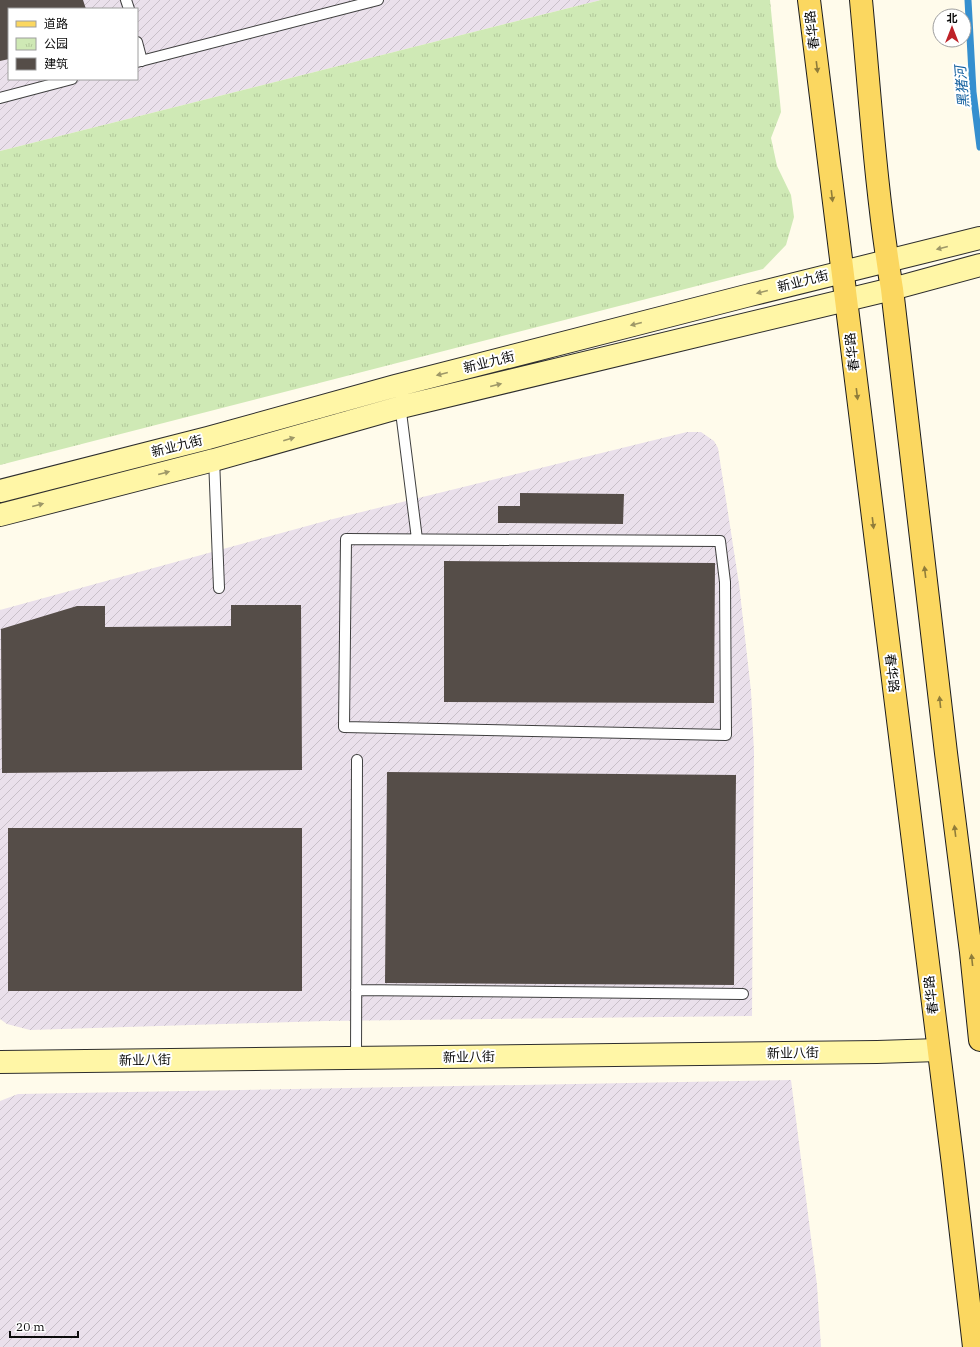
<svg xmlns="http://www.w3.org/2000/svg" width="980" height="1347" font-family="'IBM Plex Serif','Noto Sans SC',serif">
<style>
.industrial{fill:url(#industrial-furrows);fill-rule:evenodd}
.park{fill:url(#park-tufts)}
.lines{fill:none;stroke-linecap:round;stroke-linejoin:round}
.stream{stroke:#358fcf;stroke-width:7}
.building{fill:#554d48}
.lane-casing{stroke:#3f3f3f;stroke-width:12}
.secondary-casing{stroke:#2e2e2e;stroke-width:24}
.primary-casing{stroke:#1d1d1d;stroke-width:24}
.lane{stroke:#fff;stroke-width:10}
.secondary{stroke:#fff6a6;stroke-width:22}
.primary{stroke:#fbd760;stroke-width:22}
.oneway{fill:#8f7c3a}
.oneway2{fill:#9e9868}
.labels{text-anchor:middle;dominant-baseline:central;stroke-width:4;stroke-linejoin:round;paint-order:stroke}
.street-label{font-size:13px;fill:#0c0c0c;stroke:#fff}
.water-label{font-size:14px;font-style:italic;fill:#14609f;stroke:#fff}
</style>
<defs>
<pattern id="industrial-furrows" width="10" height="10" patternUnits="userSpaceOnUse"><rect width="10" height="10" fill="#eae0eb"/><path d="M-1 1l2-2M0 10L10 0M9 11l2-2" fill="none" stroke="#c8bfc8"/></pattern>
<pattern id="park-tufts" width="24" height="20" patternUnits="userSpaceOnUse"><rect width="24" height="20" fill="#cfe9b5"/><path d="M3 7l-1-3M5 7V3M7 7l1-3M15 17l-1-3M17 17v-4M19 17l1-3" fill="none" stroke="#b1c79a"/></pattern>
</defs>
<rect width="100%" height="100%" fill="#fffbeb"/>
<path class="industrial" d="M0,0h601l-601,151zM9,9h128v70h-128z
M687,432h14l13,9 4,7 21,136 12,107 3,61 -2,264 -427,5 -295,9 -23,-6 -7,-5v-409l329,-90z
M791,1080l26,205 4,62h-821v-246l18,-7z"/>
<path class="park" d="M601,0h169l11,112 -10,26 6,28 14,29 3,22 -8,28 -23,24 -763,196v-314z"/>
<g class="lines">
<path class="stream" d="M968,0l5,92 7,55"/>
</g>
<path class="building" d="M0,0h83l3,9h-77v50l-9,2z
M520,493l104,1 -1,30 -125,-1v-17h22z
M444,561l271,2 -1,140 -270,-1z
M231,605h70l1,165 -300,3 -1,-144 76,-23h28v21l126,-1z
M387,772l349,3 -2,210 -349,-2z
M8,828h294v163h-294z"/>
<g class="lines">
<g class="lane-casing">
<path id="lane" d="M126,0l3,9
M137,42l5,19
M137,62l241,-62
M0,98l72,-19
M400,404l17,135
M214,458l5,130
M346,539l374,2 5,41 1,153 -382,-8z
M356,990l387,4
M356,1058l1,-298"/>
</g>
<g class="secondary-casing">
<path id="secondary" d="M0,491l208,-53 187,-52 351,-90 234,-58
M0,515l214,-55 187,-53 491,-118 88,-24
M0,1062l877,-10 61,-2"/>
</g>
<g class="primary-casing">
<path id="primary" d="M809,0l144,1165 21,182
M861,0c9,96 15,194 31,289l54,464 25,199 9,88"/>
</g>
<use href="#lane" class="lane"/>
<use href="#secondary" class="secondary"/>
<use href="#primary" class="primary"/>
</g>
<defs><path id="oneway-solid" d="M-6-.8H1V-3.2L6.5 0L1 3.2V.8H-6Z"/></defs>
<g class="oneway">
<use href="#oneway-solid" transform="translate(817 67) rotate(83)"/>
<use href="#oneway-solid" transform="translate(832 196) rotate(83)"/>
<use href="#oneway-solid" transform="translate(857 394) rotate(83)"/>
<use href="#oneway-solid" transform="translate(873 523) rotate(83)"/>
<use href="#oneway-solid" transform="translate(925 572) rotate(-97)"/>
<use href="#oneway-solid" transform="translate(940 702) rotate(-96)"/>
<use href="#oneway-solid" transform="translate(955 831) rotate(-97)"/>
<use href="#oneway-solid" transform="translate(972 960) rotate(-96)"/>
</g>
<g class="oneway2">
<use href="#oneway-solid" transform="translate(942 248) rotate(166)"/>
<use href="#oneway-solid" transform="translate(762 292) rotate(166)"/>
<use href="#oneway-solid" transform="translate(636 324) rotate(166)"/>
<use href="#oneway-solid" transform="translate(442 374) rotate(166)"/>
<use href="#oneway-solid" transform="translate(496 385) rotate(-14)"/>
<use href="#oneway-solid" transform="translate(289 439) rotate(-16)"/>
<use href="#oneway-solid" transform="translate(164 473) rotate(-15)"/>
<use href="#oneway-solid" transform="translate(38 505) rotate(-15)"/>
</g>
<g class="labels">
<g class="street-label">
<text transform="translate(812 30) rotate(-97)">春华路</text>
<text transform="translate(803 281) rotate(-14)">新业九街</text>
<text transform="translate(852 352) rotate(-97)">春华路</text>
<text transform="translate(489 362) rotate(-14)">新业九街</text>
<text transform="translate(177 446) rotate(-14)">新业九街</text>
<text transform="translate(892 673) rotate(83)">春华路</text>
<text transform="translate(931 995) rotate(-97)">春华路</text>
<text transform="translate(793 1053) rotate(-1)">新业八街</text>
<text transform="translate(469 1057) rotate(-1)">新业八街</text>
<text transform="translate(145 1060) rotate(-1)">新业八街</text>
</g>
<g class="water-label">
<text transform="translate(962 87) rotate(-95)">黑猪河</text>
</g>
</g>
<rect x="8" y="8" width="130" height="72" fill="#ffffff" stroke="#9e9e9e"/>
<rect x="16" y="21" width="20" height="6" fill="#fbd760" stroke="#9e9e9e"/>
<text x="44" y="28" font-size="12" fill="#0c0c0c">道路</text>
<rect x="16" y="38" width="20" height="12" fill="url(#park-tufts)" stroke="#9e9e9e"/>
<text x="44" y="48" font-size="12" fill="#0c0c0c">公园</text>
<rect x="16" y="58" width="20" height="12" fill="#554d48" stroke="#9e9e9e"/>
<text x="44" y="68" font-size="12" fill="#0c0c0c">建筑</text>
<g transform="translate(952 28)"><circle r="19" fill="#ffffff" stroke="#9e9e9e"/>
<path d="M0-3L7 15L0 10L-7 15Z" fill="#be2228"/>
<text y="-6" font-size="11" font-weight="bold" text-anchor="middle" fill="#0c0c0c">北</text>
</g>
<path d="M10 1331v6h68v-6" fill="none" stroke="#0c0c0c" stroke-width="2"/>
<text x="16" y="1331" font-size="12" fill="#0c0c0c" stroke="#ffffff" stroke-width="3" paint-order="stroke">20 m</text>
</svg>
